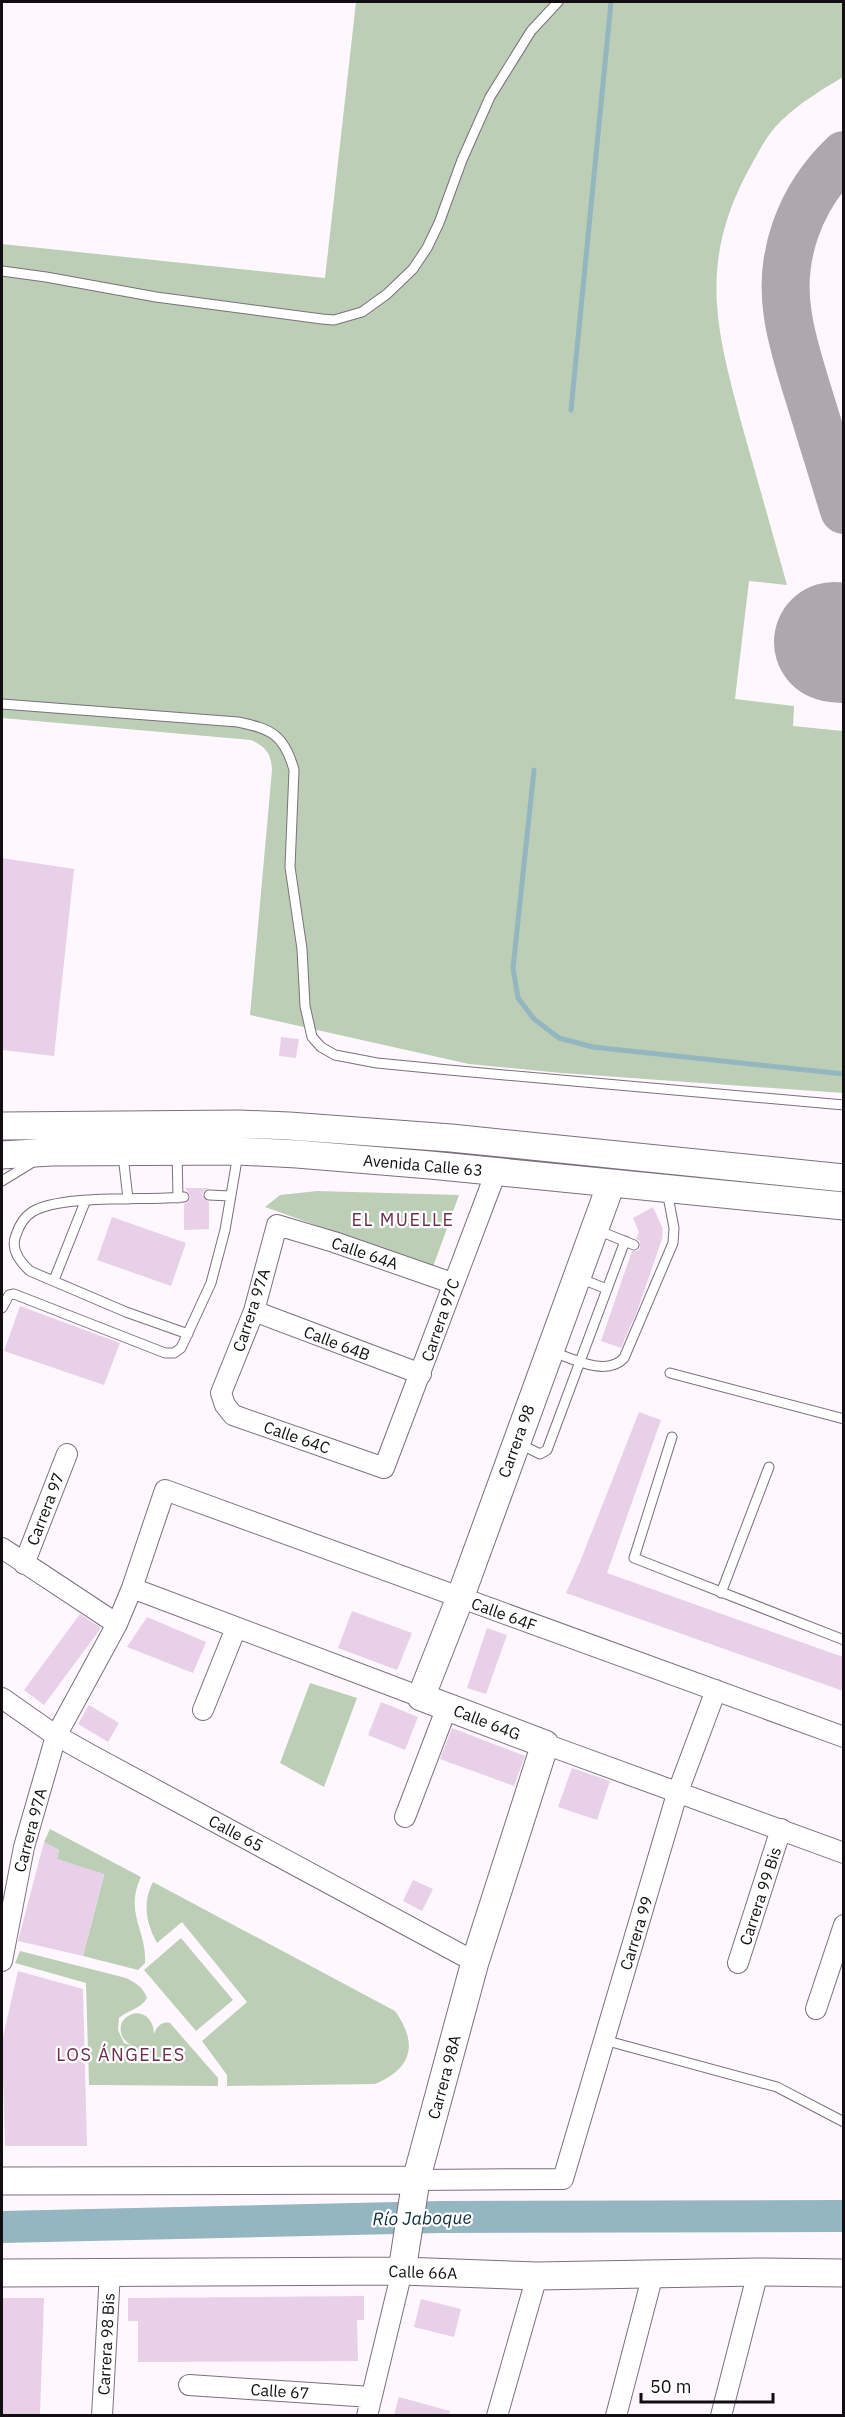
<svg xmlns="http://www.w3.org/2000/svg" width="845" height="2417" font-family="'IBM Plex Sans',sans-serif">
<style>
.green{fill:#bcceb5}
.lines{fill:none;stroke-linecap:round;stroke-linejoin:round}
.stream{stroke:#94b6c0;stroke-width:5}
.river{stroke:#94b6c0;stroke-width:32}
.taxiway{stroke:#aea8ae;stroke-width:48}
.runway{stroke:#aea8ae;stroke-width:120}
.building{fill:#e7d0e8}
.lane-casing{stroke:#7b6f7c;stroke-width:11}
.street-casing{stroke:#7b6f7c;stroke-width:22}
.secondary-casing{stroke:#7b6f7c;stroke-width:29}
.lane{stroke:#fff;stroke-width:9}
.street{stroke:#fff;stroke-width:20}
.secondary{stroke:#fff;stroke-width:27}
.labels{text-anchor:middle;dominant-baseline:central;stroke-width:4.5;stroke-linejoin:round;paint-order:stroke}
.street-label{font-size:16px;fill:#110d11;stroke:#fff}
.neighbourhood-label{font-size:18px;letter-spacing:1.5px;fill:#6f2d4b;stroke:#fff}
.water-label{font-size:18px;font-style:italic;fill:#0b2e37;stroke:#fff}
</style>
<rect width="100%" height="100%" fill="#fef8fe"/>
<path class="green" d="M356,2h487v75c-22,13 -43,26 -62,44 -15,14 -23,33 -33,50 -52,97 -30,165 -3,265 14,49 28,99 42,149l-38,-4 -14,118 59,7 -1,20 50,5v362l-281,-20 -93,-9 -219,-49 22,-245c-1,-17 -6,-23 -21,-30l-249,-22v-474l323,34z
M317,1191l142,4 -26,72 -168,-60 15,-12z
M310,1683l47,15 -33,89 -44,-24z
M50,1829l91,48c-17,36 6,53 4,86l-7,7 -55,-14 21,-81 -47,-16 2,-9 -15,-8z
M153,1882l242,129c23,32 18,57 -20,73l-148,2v-11l-25,-34 45,-39 -65,-80 -25,21c-11,-20 -15,-40 -4,-61z
M181,1938l52,62 -37,31 -52,-61z
M20,1951l106,27c10,5 17,9 21,20 -6,11 -19,12 -28,20l-1,12 6,13 9,3c-10,-5 -15,-13 -11,-24 13,-17 32,-7 32,12 3,-7 7,-13 16,-11l48,55v8l-129,-1 -3,-102 -71,-20z"/>
<g class="lines">
<path class="stream" d="M571,410l40,-408
M534,770l-21,198 5,30 16,21 25,19 34,9 251,27"/>
<path class="river" d="M2,2227l439,-10 403,-1"/>
<path class="taxiway" d="M844,155c-44,42 -66,101 -56,161 4,27 13,54 21,80 12,38 23,76 35,114"/>
<path class="runway" d="M834,642l10,1"/>
</g>
<path class="building" d="M2,858l72,11 -20,187 -52,-6z
M281,1037l18,2 -3,19 -17,-2z
M185,1188h24l-5,3 -2,4 7,7v27l-25,1v-26l4,-2 3,-5z
M653,1207l10,22 -1,10 -24,70 -17,39 -20,-7 31,-90h6l2,-4v-6l-4,-2 3,-7 -6,-14z
M112,1217l74,26 -15,43 -74,-26z
M20,1306l100,37 -16,42 -100,-34z
M639,1412l22,8 -54,153 236,84v34l-277,-98 14,-31z
M352,1611l60,22 -15,37 -59,-22z
M80,1614l21,14 -57,77 -20,-15z
M147,1617l59,25 -13,31 -66,-26z
M487,1628l20,7 -21,59 -19,-6z
M381,1702l37,15 -13,33 -37,-15z
M89,1705l30,18 -11,19 -30,-18z
M452,1728l73,28 -11,30 -74,-27z
M572,1768l38,13 -13,39 -39,-13z
M44,1842l15,8 -2,9 47,15 -21,82 -65,-15z
M413,1880l20,9 -11,22 -19,-10z
M18,1971l65,18 4,157h-82l-3,-105z
M364,2296v24h-7l1,41 -220,1v-41h-10v-23z
M2,2298h42l-4,116h-38z
M421,2299l40,10 -7,28 -40,-10z
M399,2397l51,14 -1,4h-55z"/>
<g class="lines">
<g class="lane-casing">
<path id="lane" d="M2,271l44,6 110,20 166,22 12,1 28,-8 25,-18 26,-25 14,-21 12,-25 23,-63 28,-63 41,-66 27,-29
M2,704l236,18c33,7 46,12 56,48l-4,97 12,82 3,57 7,31 9,10 14,8 42,8 72,7 395,35
M177,1152l1,46
M123,1155l5,44
M2,1181l31,-19
M209,1195l21,1
M184,1197c-37,4 -123,-3 -152,15 -8,5 -13,14 -16,23 -6,14 4,27 14,36l96,41 62,22
M597,1230l37,15
M579,1278l28,11
M54,1280l31,-78
M2,1308l7,-13 5,-1 151,59h9l7,-5 30,-65 14,-53 13,-76
M551,1351c21,8 56,26 73,7l49,-115 1,-15 -7,-37
M670,1373l174,46
M672,1437l-38,121 210,82
M520,1444l20,10 7,-4 78,-209
M721,1593l48,-126
M604,2040l173,47 67,35"/>
</g>
<g class="street-casing">
<path id="street" d="M452,1283l-118,-41 -57,-17 -23,86 -33,82 4,12 8,10 151,53 112,-296
M254,1311l167,63
M2,1548l115,76
M24,1564l43,-110
M132,1588l289,109
M2,1698l50,35 37,21 386,208
M203,1710l33,-82
M545,1744l299,109
M405,1817l42,-110
M2,1961l22,-114 32,-111 61,-112 15,-36 33,-98 679,247
M738,1963l43,-134
M816,2009l28,-84
M416,2180l147,-1 114,-385 39,-104
M189,2385l182,12
M102,2416l8,-144
M367,2416l35,-145
M497,2416l40,-140
M616,2416l37,-142
M721,2416l37,-144"/>
</g>
<g class="secondary-casing">
<path id="secondary" d="M2,1126l237,-2 50,2 162,12 393,40
M2,1155l49,-3 187,-1 59,3 133,11 414,41
M2,2181l414,-1
M402,2271l14,-91 59,-218 70,-218 -124,-47 39,-99 151,-414
M2,2273l400,-2 135,5 221,-4 86,1"/>
</g>
<use href="#lane" class="lane"/>
<use href="#street" class="street"/>
<use href="#secondary" class="secondary"/>
</g>
<g class="labels">
<g class="street-label">
<text transform="translate(423 1165) rotate(5)">Avenida Calle 63</text>
<text transform="translate(365 1253) rotate(19)">Calle 64A</text>
<text transform="translate(251 1310) rotate(-72)">Carrera 97A</text>
<text transform="translate(440 1320) rotate(-71)">Carrera 97C</text>
<text transform="translate(337 1343) rotate(21)">Calle 64B</text>
<text transform="translate(297 1437) rotate(19)">Calle 64C</text>
<text transform="translate(516 1441) rotate(-70)">Carrera 98</text>
<text transform="translate(45 1509) rotate(-69)">Carrera 97</text>
<text transform="translate(504 1614) rotate(20)">Calle 64F</text>
<text transform="translate(487 1722) rotate(21)">Calle 64G</text>
<text transform="translate(30 1830) rotate(-75)">Carrera 97A</text>
<text transform="translate(236 1833) rotate(28)">Calle 65</text>
<text transform="translate(760 1896) rotate(-72)">Carrera 99 Bis</text>
<text transform="translate(636 1933) rotate(-73)">Carrera 99</text>
<text transform="translate(444 2077) rotate(-75)">Carrera 98A</text>
<text transform="translate(423 2272) rotate(2)">Calle 66A</text>
<text transform="translate(106 2344) rotate(-87)">Carrera 98 Bis</text>
<text transform="translate(280 2391) rotate(4)">Calle 67</text>
</g>
<g class="neighbourhood-label">
<text x="403" y="1219">EL MUELLE</text>
<text x="121" y="2054">LOS ÁNGELES</text>
</g>
<g class="water-label">
<text transform="translate(422 2218) rotate(-1)">Río Jaboque</text>
</g>
</g>
<rect width="845" height="2417" fill="none" stroke="#110d11" stroke-width="6"/>
<path d="M641 2393v9h132v-9" fill="none" stroke="#110d11" stroke-width="3"/>
<text x="650" y="2393" font-size="18" fill="#110d11" stroke="#ffffff" stroke-width="4.5" paint-order="stroke">50 m</text>
</svg>
